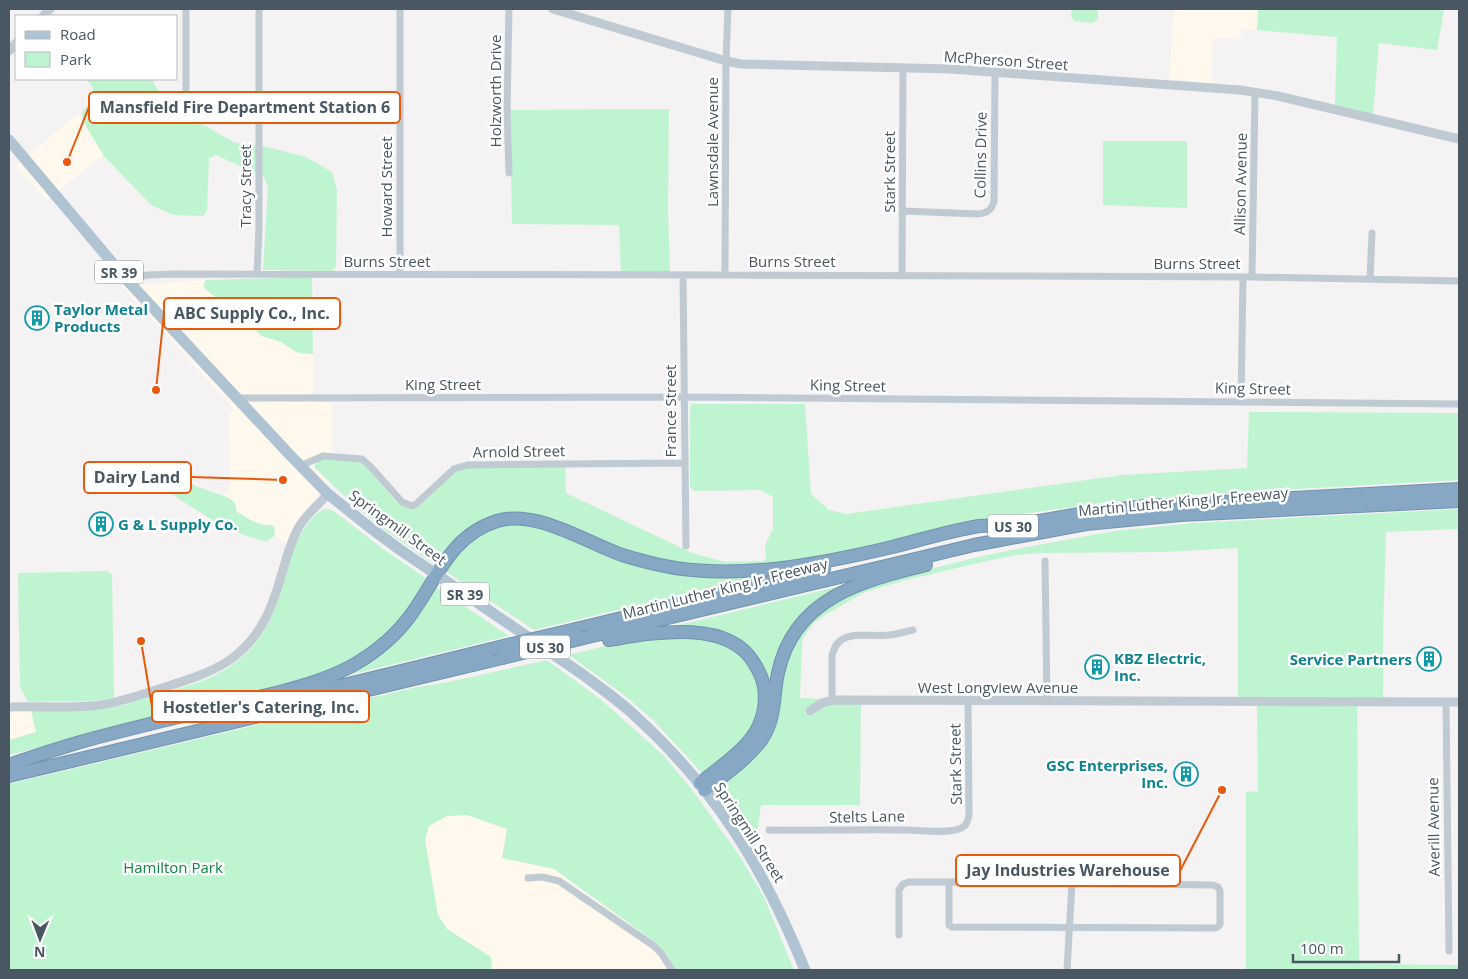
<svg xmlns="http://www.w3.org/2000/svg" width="1468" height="979" font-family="'Open Sans',sans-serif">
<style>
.commercial{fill:#fef8ed}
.green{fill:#bff4d0}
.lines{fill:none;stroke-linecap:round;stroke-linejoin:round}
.motorway-casing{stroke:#7193b0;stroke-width:14}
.minor{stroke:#bfcad2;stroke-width:7}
.tertiary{stroke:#bfcad2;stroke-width:9}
.primary{stroke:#b0c3d2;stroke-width:11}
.motorway{stroke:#86a8c4;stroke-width:12}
.motorway-bridge-casing{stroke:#7193b0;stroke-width:14;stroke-linecap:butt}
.motorway-bridge{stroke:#86a8c4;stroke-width:12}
.labels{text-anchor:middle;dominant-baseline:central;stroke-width:5;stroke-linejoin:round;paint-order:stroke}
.shield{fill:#fff;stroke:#7f8991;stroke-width:1}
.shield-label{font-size:14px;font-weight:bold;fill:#485762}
.street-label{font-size:15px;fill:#485762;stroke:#fff}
.culture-label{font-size:15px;font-weight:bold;fill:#0d838f;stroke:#fff;text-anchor:start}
.park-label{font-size:15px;fill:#0f8643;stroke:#fff}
.leader{fill:none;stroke:#e8590c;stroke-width:2}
.callout-dot{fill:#e8590c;stroke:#fff;stroke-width:2}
.callout{fill:#fff;stroke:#e8590c;stroke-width:2}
.callout-label{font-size:16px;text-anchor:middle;font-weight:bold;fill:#485762}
</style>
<rect width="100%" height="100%" fill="#f4f2f2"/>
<path class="commercial" d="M1174,9h84l-1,21 -16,-1 -1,10 -27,-1 -2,45 -42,-4z
M78,113l25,42 -56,45 -31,-34z
M206,280l-3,6 8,8 23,15 12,13 16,14 19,6 17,11 15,1v47l20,2 -1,55 -18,9 14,15 -28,37 -12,25 -14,-8 1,-6 -8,-5 -14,-3 -16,-11 -2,-7 -8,-7 -5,-1 8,-9 -1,-72 5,-6 -112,-123z
M9,711h22l5,21 -27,8z
M467,815l40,14 -4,29 51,11 101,73 11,11 9,17h-185l2,-2 -1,-11 -44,-28 -9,-14 -13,-75 4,-14 18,-10z"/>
<path class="green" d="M1072,9h26v9l-5,5 -19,-2 -3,-5z
M1258,9h186l-7,41 -58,-7 -6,71 -38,-9 2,-68 -80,-7z
M86,79h66l4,8 17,20 62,36 28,3 43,11 26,15 5,18 -1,77 -4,4 -69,-1 5,-83 -4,-10 -48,-22 -7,3 -2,53 -4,5 -29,-1 -23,-10 -47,-49 -20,-33 -2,-10 10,-15 1,-11z
M669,109l-1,101 2,64 -49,-2 -2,-47 -107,-1 -2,-114z
M1103,141h84v67l-84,-3z
M312,277l1,77 -15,-1 -17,-11 -19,-6 -16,-14 -12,-13 -23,-15 -8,-8 3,-6z
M692,404h113l6,90 18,16 17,4 276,-39 125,-7 2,-56 210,1v67l-270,15 -81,7 -127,18 -146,34 -70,10 -59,3 -63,-10 -116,-43 -71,27 -21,24 -53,-37 -28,-23 -40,-38 2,-5 8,-4 39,4 34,41 12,6 8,-1 38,-36 14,-5 96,-1 1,27 126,60 33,9 39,-1 2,-2 -1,-14 8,-16v-32l-13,-7 -66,1 -4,-4v-80z
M177,472l18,14 32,11 5,3 3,4 2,8c12,7 22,14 35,13l3,3 -1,8 -7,5c-32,-4 -73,-32 -101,-51l-3,-6 6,-9z
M324,509h5l6,3 48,37 44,30 -18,31 -24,26 -30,22 -31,15 -40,12 -275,70v-15l27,-8 -5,-21c25,-1 51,1 76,-3 21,-3 42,-11 62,-17 17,-5 35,-9 50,-18 30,-15 50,-43 60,-75 10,-28 16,-73 45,-89z
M1459,509v20l-73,3 -3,102v64h-145v-150l-75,4 -119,1 -28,2 -34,7 -76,18 -41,12 -40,23 -11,8 -7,9 -5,9 -2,57 24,1 -19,10v4l4,3c7,-2 11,-8 18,-11 10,-3 23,-1 34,-1l-1,101h-99l-6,43 -39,-58 39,-35 31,-95 23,-38 38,-28 61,-19 70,-18 49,-10 88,-16 79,-8z
M508,524l27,1 87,34 143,16 -231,55 -89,-59 9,-14 29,-26z
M107,571l5,4 2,123 -23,3 -63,1 -8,-15 -2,-114z
M841,586l1,1 -32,21 -39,84 -17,-38 -87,-26z
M436,587l73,49 -164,40z
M689,636l40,8 25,27 6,22 -3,27 -17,24 -37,30 -50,-54 -29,-25 -55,-40 36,-9z
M547,660l53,39 25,22 40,36 28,34 46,64 25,42 30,73h-119l-9,-17 -11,-11 -101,-73 -52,-11 5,-29 -40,-14 -20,1 -18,10 -4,14 13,75 9,14 44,28 1,11 -2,2h-481v-186l408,-97 27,-4z
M1257,705h100l2,259 100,1v5h-213v-178l12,-1z"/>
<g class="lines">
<g class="motorway-casing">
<path id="motorway" d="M1004,527l81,-14 61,-7 313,-17
M576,629l248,-60
M588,637l386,-92 112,-21 94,-9 279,-14
M609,640c43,-7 119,-22 145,23 5,8 9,15 10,24 3,20 -2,38 -15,54 -13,16 -33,29 -49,42
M258,706l233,-57
M9,765c22,-8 45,-15 68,-22 49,-14 100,-25 149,-38 43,-11 92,-19 131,-42 20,-12 39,-28 53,-47 27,-36 39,-80 87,-95 39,-12 88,21 125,34 23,7 46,13 70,15 65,6 132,-7 196,-22 29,-7 61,-17 91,-22 10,-1 22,0 32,0
M9,776l493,-118
M705,790c19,-15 44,-32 57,-51 14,-21 11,-43 16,-66 16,-75 83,-92 148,-108"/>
</g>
<path class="minor" d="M186,9v82
M509,173l-2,-64 2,-100
M903,211l75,3c9,-1 14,-4 16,-13l1,-129
M257,274l2,-46v-219
M400,274v-265
M683,275l3,271
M725,275l1,-214 2,-52
M902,275l1,-207
M1252,277l3,-185
M126,279l22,-4 26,-1 551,1 527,2 207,4
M1370,279l2,-46
M237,398l447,-1 775,7
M1241,402l2,-125
M300,466l23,-10 39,3 9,8 31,35 10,4 4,-2 38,-35 13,-4 218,-2
M1045,561l2,140
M832,700v-45c2,-7 5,-13 11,-16 13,-7 32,-2 47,-4 7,-1 15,-3 23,-5
M1446,702l3,249
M769,830c45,1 90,-1 136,0 16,0 39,4 54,-1 7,-2 9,-7 10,-14l-1,-115
M528,878l14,-1 17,4 95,65 7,7 11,17
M899,935v-45l4,-6 6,-2h40l264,3 5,2 2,4v33l-2,3 -3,1 -263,-1 -3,-2v-43
M1067,970l5,-87"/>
<path class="tertiary" d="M553,9l173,52 15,3 210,5 289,21 38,6 181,43
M43,16l7,-7
M9,51l7,-8
M9,707c30,-1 61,2 91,-2 20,-3 40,-10 59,-16 50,-16 87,-26 110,-78 13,-28 16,-60 31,-86 8,-12 19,-21 28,-31
M810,711l12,-8 10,-3 627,2"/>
<path class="primary" d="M9,140l117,139 163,175 39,40 40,32 31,23 183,125c17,13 35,25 51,40 82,74 131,154 172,256"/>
<use href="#motorway" class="motorway"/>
<g class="motorway-bridge-casing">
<path id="motorway-bridge" d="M491,649l85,-20
M502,658l86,-21"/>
</g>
<use href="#motorway-bridge" class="motorway-bridge"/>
</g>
<defs>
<g id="building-ring" transform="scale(1.25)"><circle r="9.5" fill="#fff" stroke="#0f9aa8" stroke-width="1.5"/><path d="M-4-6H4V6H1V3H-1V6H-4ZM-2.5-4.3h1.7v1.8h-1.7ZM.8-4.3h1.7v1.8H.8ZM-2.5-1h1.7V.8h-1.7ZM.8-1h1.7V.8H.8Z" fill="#0f9aa8"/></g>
</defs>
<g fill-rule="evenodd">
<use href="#building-ring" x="37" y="318"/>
<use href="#building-ring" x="101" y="524"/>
<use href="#building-ring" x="1429" y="659"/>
<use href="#building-ring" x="1097" y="667"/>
<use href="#building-ring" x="1186" y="774"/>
</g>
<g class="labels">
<g class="shield">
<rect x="95" y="260.5" width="48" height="23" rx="4"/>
<rect x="988" y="514.5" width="50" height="23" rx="4"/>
<rect x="441" y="582.5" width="48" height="23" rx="4"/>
<rect x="520" y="635.5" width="50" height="23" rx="4"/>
</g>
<g class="shield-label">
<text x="119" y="272">SR 39</text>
<text x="1013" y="526">US 30</text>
<text x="465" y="594">SR 39</text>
<text x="545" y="647">US 30</text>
</g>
<g class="street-label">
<text transform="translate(1006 60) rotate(4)">McPherson Street</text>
<text transform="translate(495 91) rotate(-90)">Holzworth Drive</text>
<text transform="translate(712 142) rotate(-90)">Lawnsdale Avenue</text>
<text transform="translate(980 155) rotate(-89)">Collins Drive</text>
<text transform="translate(889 172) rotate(-90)">Stark Street</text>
<text transform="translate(1240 184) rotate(-89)">Allison Avenue</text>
<text transform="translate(245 186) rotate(-90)">Tracy Street</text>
<text transform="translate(386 187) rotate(-90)">Howard Street</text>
<text x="387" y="261">Burns Street</text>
<text x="792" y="261">Burns Street</text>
<text x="1197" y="263">Burns Street</text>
<text x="443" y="384">King Street</text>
<text transform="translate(848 385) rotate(1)">King Street</text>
<text transform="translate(1253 388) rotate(1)">King Street</text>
<text transform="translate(670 411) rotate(-90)">France Street</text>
<text transform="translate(519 451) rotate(-1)">Arnold Street</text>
<text transform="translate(1183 501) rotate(-5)">Martin Luther King Jr. Freeway</text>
<text transform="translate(398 527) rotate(36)">Springmill Street</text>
<text transform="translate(725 588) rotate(-14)">Martin Luther King Jr. Freeway</text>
<text x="998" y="687">West Longview Avenue</text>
<text transform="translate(955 764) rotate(-91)">Stark Street</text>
<text transform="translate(867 816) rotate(-1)">Stelts Lane</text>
<text transform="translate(1433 827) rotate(-91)">Averill Avenue</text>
<text transform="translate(750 832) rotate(57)">Springmill Street</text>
</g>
<g class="culture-label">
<text x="54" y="309">Taylor Metal<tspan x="54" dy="17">Products</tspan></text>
<text x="118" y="524">G &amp; L Supply Co.</text>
<text x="1114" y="658">KBZ Electric,<tspan x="1114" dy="17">Inc.</tspan></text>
<text x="1412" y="659" text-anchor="end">Service Partners</text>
<text x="1168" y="765" text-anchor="end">GSC Enterprises,<tspan x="1168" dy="17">Inc.</tspan></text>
</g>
<g class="park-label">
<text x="173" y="867">Hamilton Park</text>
</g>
</g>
<path class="leader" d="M67 162L89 107M156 390L164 313M283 480L191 477M141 641L152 707M1222 790L1180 871"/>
<g class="callout-dot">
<circle cx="67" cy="162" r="5"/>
<circle cx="156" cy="390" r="5"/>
<circle cx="283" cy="480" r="5"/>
<circle cx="141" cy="641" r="5"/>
<circle cx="1222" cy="790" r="5"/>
</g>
<g class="callout">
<rect x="89" y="92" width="311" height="31" rx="5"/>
<rect x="164" y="298" width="176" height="31" rx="5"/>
<rect x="84" y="462" width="107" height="31" rx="5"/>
<rect x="152" y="691" width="217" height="31" rx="5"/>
<rect x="956" y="855" width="224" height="31" rx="5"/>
</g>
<g class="callout-label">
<text x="245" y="113">Mansfield Fire Department Station 6</text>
<text x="252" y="319">ABC Supply Co., Inc.</text>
<text x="137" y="483">Dairy Land</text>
<text x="261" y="713">Hostetler's Catering, Inc.</text>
<text x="1068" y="876">Jay Industries Warehouse</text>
</g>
<rect width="1468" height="979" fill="none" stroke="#485762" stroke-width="20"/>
<rect x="15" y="15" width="162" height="65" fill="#ffffff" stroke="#b6bcc0"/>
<rect x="25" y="31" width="25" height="8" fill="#b0c3d2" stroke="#b6bcc0"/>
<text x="60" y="40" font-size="15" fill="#485762">Road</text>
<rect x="25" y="52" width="25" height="15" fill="#bff4d0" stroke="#b6bcc0"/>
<text x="60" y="65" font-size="15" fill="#485762">Park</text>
<g transform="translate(40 939) rotate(181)" stroke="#ffffff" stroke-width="4" paint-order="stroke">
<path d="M0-4L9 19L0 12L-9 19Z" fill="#485762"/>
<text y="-8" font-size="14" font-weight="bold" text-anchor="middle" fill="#485762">N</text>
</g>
<path d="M1293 954v8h106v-8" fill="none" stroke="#485762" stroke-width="2.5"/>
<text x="1300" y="954" font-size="15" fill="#485762" stroke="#ffffff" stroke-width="4" paint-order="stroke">100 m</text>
</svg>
